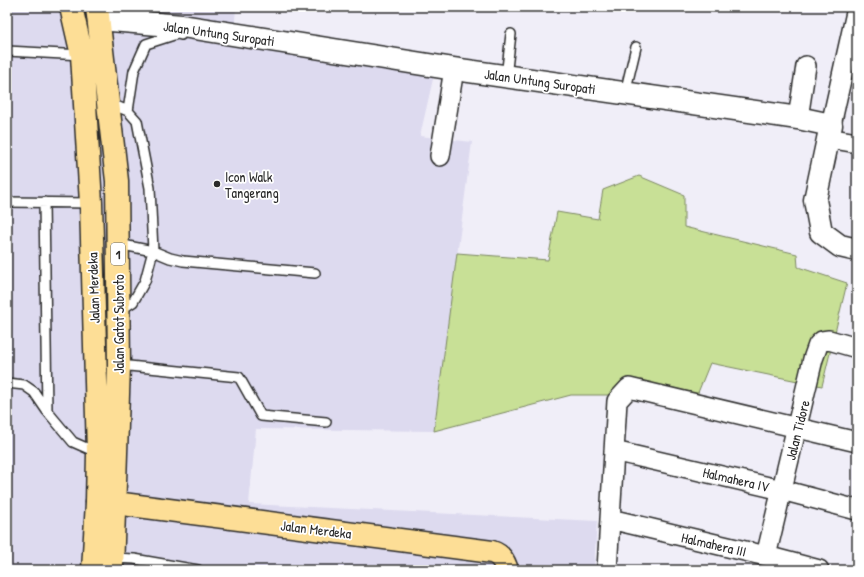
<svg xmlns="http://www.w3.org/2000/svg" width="864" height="577" font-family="'Patrick Hand',sans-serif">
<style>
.built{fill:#dddaef}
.green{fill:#c8e096;stroke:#7a8660}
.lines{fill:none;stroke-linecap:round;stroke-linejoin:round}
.service-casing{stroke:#2b2b2b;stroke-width:12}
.minor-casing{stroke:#2b2b2b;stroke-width:22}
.tertiary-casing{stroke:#2b2b2b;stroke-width:25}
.primary-casing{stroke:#2b2b2b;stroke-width:25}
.trunk-casing{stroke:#2b2b2b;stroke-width:25}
.service{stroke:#fff;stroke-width:9}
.minor{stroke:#fff;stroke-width:19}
.tertiary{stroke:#fff;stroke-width:22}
.primary{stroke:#fdde96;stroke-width:22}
.trunk{stroke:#fdde96;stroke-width:22}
.poi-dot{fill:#2b2b2b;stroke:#fff;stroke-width:1.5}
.labels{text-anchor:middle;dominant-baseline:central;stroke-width:3.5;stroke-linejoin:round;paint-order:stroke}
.shield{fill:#fff;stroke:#6b6b6b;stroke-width:1}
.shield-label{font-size:13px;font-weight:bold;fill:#2b2b2b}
.street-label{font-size:14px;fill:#2b2b2b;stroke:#fff}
.poi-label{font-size:14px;fill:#2b2b2b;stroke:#fff;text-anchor:start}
</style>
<rect width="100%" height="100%" fill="#f0eef8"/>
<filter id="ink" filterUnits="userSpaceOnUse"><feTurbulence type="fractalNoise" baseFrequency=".025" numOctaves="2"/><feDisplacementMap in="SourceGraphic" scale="8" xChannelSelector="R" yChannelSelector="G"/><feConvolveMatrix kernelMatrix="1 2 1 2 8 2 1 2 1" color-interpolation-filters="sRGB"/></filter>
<g filter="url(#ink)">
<path class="built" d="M7,7h229l-2,28 204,22 -18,79 52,6 -38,289 -178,-2 -7,75 348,17 -3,49h-587z"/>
<path class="green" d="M639,176l45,19v32l113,27 1,13 49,16 -25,103 -112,-23 -13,32h-126l-137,36 23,-178 91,7 9,-48 41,7 5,-29z"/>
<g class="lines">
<g class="service-casing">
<path id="service" d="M7,51l75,4
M506,77l5,-43
M625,93l11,-46
M109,103l19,8 9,10 13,67 3,63 -8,30 -12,21 -14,9
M128,111l6,-40 12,-27 31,-10 4,1
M7,202l84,1
M44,202l3,209
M118,244l35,7 17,7 13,3 132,12
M119,365l120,12 22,39 65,6
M7,383l17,2 10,7 13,19 26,31 25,11
M113,558l21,1 64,11"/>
</g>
<g class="minor-casing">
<path id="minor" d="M798,118l8,-52
M831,125l26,-117
M828,138l29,5
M440,156l14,-87
M614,451l168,39 75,20
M610,519l156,37 53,14
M766,556l47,-197 5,-14 4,-4 7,-1 28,8
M607,570l10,-169 12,-13 228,54"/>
</g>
<g class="tertiary-casing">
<path id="tertiary" d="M99,19l83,7 272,43 344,49 33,7 -16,75 6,32 19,14 17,4"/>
</g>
<g class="primary-casing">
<path id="primary" d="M97,502l18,1 377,49c9,3 12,9 15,18"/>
</g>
<g class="trunk-casing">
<path id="trunk" d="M71,7l11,48 9,148 7,250 -1,49 -4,68
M97,7l20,174 2,184 -7,205"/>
</g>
<use href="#service" class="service"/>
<use href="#minor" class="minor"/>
<use href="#tertiary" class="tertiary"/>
<use href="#primary" class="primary"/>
<use href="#trunk" class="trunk"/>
</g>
</g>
<circle class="poi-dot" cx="217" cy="184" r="4"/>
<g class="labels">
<rect class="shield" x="111" y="243" width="14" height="22" rx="3"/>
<g class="shield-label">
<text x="118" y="254">1</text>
</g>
<g class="street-label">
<text transform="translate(219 33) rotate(8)">Jalan Untung Suropati</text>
<text transform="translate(540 81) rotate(8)">Jalan Untung Suropati</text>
<text transform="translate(93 288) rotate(-92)">Jalan Merdeka</text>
<text transform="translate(118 324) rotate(-90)">Jalan Gatot Subroto</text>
<text transform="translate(797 430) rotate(-76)">Jalan Tidore</text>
<text transform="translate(736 479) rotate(13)">Halmahera IV</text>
<text transform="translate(316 529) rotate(7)">Jalan Merdeka</text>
<text transform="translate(714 544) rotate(13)">Halmahera III</text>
</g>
<g class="poi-label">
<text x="225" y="176">Icon Walk<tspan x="225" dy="16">Tangerang</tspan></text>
</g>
</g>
<rect width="864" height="577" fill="none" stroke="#fff" stroke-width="24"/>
<rect x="12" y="12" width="840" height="553" fill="none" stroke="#2b2b2b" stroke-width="1.5" filter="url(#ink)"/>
</svg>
